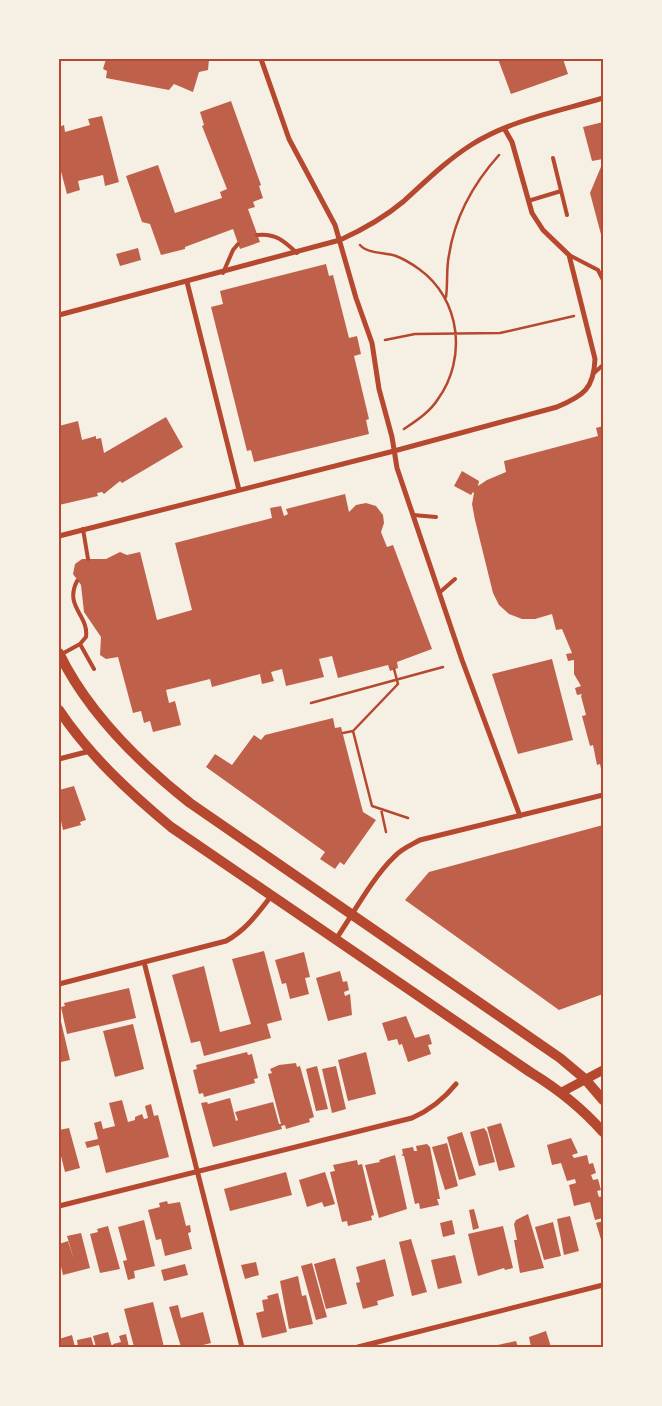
<svg xmlns="http://www.w3.org/2000/svg" width="662" height="1406" font-family="'Work Sans',sans-serif">
<style>
.building{fill:#bf614a}
.lines{fill:none;stroke-linecap:round;stroke-linejoin:round}
.path{stroke:#b5482f;stroke-width:2.5}
.service{stroke:#b5482f;stroke-width:4}
.minor{stroke:#b5482f;stroke-width:5}
.tertiary{stroke:#b5482f;stroke-width:9}
.secondary{stroke:#b5482f;stroke-width:10}
.neatline{fill:none;stroke:#b5482f;stroke-width:2}
</style>
<rect width="100%" height="100%" fill="#f6efe4"/>
<path class="building" d="M106,59h103l-1,11 -9,2 -6,20 -19,-8 -5,6 -63,-12 1,-7 -4,-2z
M498,59h65l5,15 -57,20z
M231,101l30,84 -2,1 4,12 -10,4 2,5 -7,2 12,33 -20,7 -7,-20 -48,18v2l-24,6 -11,-31 -8,-2 -16,-46 32,-11 17,48 47,-15 -2,-6 7,-3 -25,-63 2,-1 -4,-13z
M102,116l17,66 -14,4 -2,-11 -25,6 2,9 -13,4 -8,-30v-37l5,-2 1,7 25,-7 -2,-6z
M603,122v37l-11,2 -9,-34z
M603,162v80l-13,-49z
M138,248l3,12 -21,6 -4,-12z
M326,264l3,12 4,-1 16,63 8,-2 4,18 -7,2 15,63 -3,1 3,14 -115,28 -3,-12 -4,1 -36,-144 12,-3 -3,-13z
M166,417l17,30 -61,36 -2,-2 -16,13 -2,-2 -5,1 1,3 -39,9v-79l19,-5 4,19 14,-4v3l5,-1 3,15z
M603,426v342l-2,1 -1,-5 -3,1 -4,-20 -3,1 -8,-30 4,-1 -5,-19 1,-2 -5,1 -2,-7 6,-2 -7,-12v-14l-6,1 -2,-7 6,-1 -10,-24 -6,1 -4,-16 -17,5h-13l-13,-5 -10,-9 -6,-12 -18,-73 -3,-16 2,-11 -1,-1 -2,3 -17,-9 8,-15 17,10 -1,5 9,-6 19,-8 -2,-11 94,-25 -2,-8z
M345,494l4,18 7,-7 10,-2 10,3 7,9 1,8 -3,9 6,15 6,-2 39,104 -35,13 1,6 -8,3 -2,-6 -50,13 -6,-22 -13,3 5,18 -38,9 -4,-17 -11,3 3,9 -12,3 -2,-10 -48,13 -2,-8 -44,11 3,13 6,-2 6,24 -28,7 -3,-11 -6,2 -3,-12 -8,2 -15,-56 -12,2 -6,-4 1,-18 -17,-25 -3,-27 -8,-11 2,-10 7,-5h24l14,-7 7,3 13,-3 17,68 35,-10 -17,-67 97,-25 -2,-10 11,-2 3,10 4,-2 -2,-5z
M552,659l21,81 -55,14 -26,-80z
M333,718l2,10 6,-1 22,85 13,8 -32,45 -4,-3 -5,7 -15,-10 5,-7 -119,-85 9,-13 17,11 22,-30 7,5 4,-5z
M74,786l12,34 -6,2 1,3 -18,5 -2,-9 -2,1v-32z
M603,825v169l-44,16 -154,-110 24,-28z
M264,951l18,69 -15,4 4,14 -67,18 -4,-15 -9,2 -19,-68 32,-9 16,66 31,-8 -19,-65z
M304,952l6,25 -5,1 4,16 -19,5 -4,-16 -4,1 -7,-24z
M340,971l3,11 4,-1 2,9 -5,2 1,4 5,-2 2,21 -24,6 -12,-43z
M129,988l7,30 -69,16 -6,-27 4,-1 -1,-3z
M59,1013l11,47 -9,2 -2,-8z
M406,1016l9,22 14,-4 3,10 -4,1 3,9 -23,8 -6,-18 -3,1 -2,-6 -9,2 -6,-18z
M133,1024l11,45 -29,8 -12,-46z
M247,1052l1,3 4,-1 6,24 -4,1 1,4 -51,14 -1,-4 -4,1 -6,-24 4,-1 -1,-4z
M366,1052l10,42 -28,7 -10,-41z
M296,1063l1,4 3,-1 14,51 -5,2 1,3 -24,7 -1,-4 -4,1 1,3 -69,18 -12,-44 6,-1 1,2 22,-6 6,23 2,-1 -3,-8 38,-10 6,22h2l-13,-50 4,-1 -2,-4 9,-4z
M317,1066l11,43 -12,2 -10,-42z
M336,1066l10,43 -14,4 -10,-44z
M122,1100l6,22 7,-2v-3l7,-3 2,5 4,-1 -3,-12 6,-2 3,12 4,-1 11,42 -63,16 -7,-28 -12,3 -2,-6 13,-3 -4,-16 7,-2 2,8 12,-3 -6,-23z
M501,1123l14,44 -16,4 -12,-44z
M69,1128l11,40 -15,4 -6,-24v-18z
M484,1128l3,4 8,30 -16,4 -9,-34z
M462,1132l14,43 -17,5 -12,-43z
M571,1138l7,15 -6,2 2,3 13,-3 2,9 4,-1 3,10 -5,2 2,5 5,-1 3,11 -4,1 2,6 4,-1v22l-8,2 -5,-18 -16,4 -5,-21 7,-2 -1,-4 -8,2 -6,-18 -9,2 -5,-20z
M447,1143l11,43 -13,4 -13,-43z
M427,1144l3,3 10,52h-3l2,6 -19,4 -1,-6 -4,1 -11,-48 -3,-1 2,-1 -1,-5 11,-2 1,4h3l-1,-5z
M395,1155l12,54 -28,9 -14,-53 15,-3 -1,-2z
M357,1160l1,5 4,-1 12,51 -3,1 1,4 -24,6 -1,-5 -5,1 -12,-50 5,-1 -2,-6z
M286,1172l6,23 -62,16 -6,-22z
M325,1172l10,32 -11,3 -2,-5 -15,5 -8,-27z
M167,1201l1,3 12,-2 6,24 4,-1 1,7 -3,1 4,16 -27,7 -4,-17 -5,1 -8,-30 12,-3 -1,-4z
M474,1209l5,19 -6,2 -4,-20z
M528,1214l16,54 -24,5 -6,-33h3l-3,-16 2,-4z
M570,1216l9,35 -15,4 -7,-36z
M144,1220l11,46 -21,5 1,7 -7,2 -5,-19 4,-1 -9,-33z
M452,1220l3,14 -12,3 -3,-14z
M603,1221v25l-7,-23z
M553,1222l8,34 -17,4 -9,-33z
M108,1226l12,43 -20,4 -10,-39 8,-2 -1,-3z
M503,1226l10,42 -8,2 -1,-2 -26,8 -10,-42z
M81,1233l9,35 -27,7 -4,-17v-14l9,-3 6,19 -7,-24z
M411,1239l16,53 -15,4 -13,-54z
M455,1255l7,28 -24,6 -7,-29z
M335,1258l12,46 -21,5 -12,-45z
M385,1259l9,37 -17,5 1,4 -15,4 -7,-26 4,-1 -4,-15z
M256,1262l3,13 -14,4 -4,-14z
M312,1263l15,54 -11,3 -15,-54z
M185,1264l3,11 -24,6 -3,-11z
M298,1276l4,20 4,-1 7,29 -24,5 -9,-48z
M278,1293l9,39 -25,6 -6,-25 8,-2 -2,-11 6,-1 -1,-3z
M153,1302l11,45h-30l-10,-38z
M178,1305l3,13 22,-6 8,31 -16,4h-14l-12,-40z
M546,1331l5,16h-20l-2,-10z
M108,1332l4,15h-16l-3,-11z
M126,1334l3,13h-15l-1,-3 8,-2 -2,-6z
M72,1335l3,12h-15l-1,-8z
M91,1337l3,10h-16l-1,-7z
M516,1341l2,6h-24l-1,-1z"/>
<g class="lines">
<path class="path" d="M360,245c8,9 24,7 36,11 8,3 16,8 23,13 42,30 48,90 19,130 -8,13 -22,22 -34,30
M446,297c2,-14 0,-28 3,-42 6,-39 24,-71 50,-100
M385,340l30,-6 85,-1 74,-17
M394,669l4,15 -45,47 19,75 36,12
M311,703l132,-36
M343,733l10,-2
M381,809l5,23"/>
<path class="service" d="M553,158l14,57
M528,201l33,-10
M257,235c19,-2 27,6 40,18
M569,255l29,15 5,10
M223,273l10,-23 5,-6
M594,373l9,-8
M413,515l23,2
M83,529l5,30
M439,593l16,-14
M80,644l14,25
M60,655l20,-11 6,-7c3,-22 -22,-30 -9,-56"/>
<path class="minor" d="M261,59l28,80 46,86 21,73 16,45 7,46 13,48 5,31 65,192 58,156
M187,282l52,208
M59,315l281,-75c22,-10 45,-23 64,-39 22,-20 42,-40 67,-56 39,-25 89,-34 132,-47
M59,536l335,-85 163,-44c26,-11 37,-18 38,-48l-26,-104 -26,-25 -11,-17 -20,-71 -8,-14
M59,759l31,-8
M336,939c17,-25 37,-62 58,-82 7,-8 17,-12 26,-17l183,-45
M144,962l98,385
M59,984l167,-43c20,-11 32,-28 46,-46
M59,1206l353,-88c18,-8 31,-18 44,-34
M358,1347l245,-62"/>
<path class="tertiary" d="M562,1092l41,-22"/>
<path class="secondary" d="M59,653c29,60 79,109 131,150l370,255 25,21 18,21
M59,710c30,45 70,82 112,117l359,245c28,17 51,35 73,60"/>
</g>
<rect width="662" height="1406" fill="none" stroke="#f6efe4" stroke-width="120"/>
<rect x="60" y="60" width="542" height="1286" class="neatline"/>
</svg>
